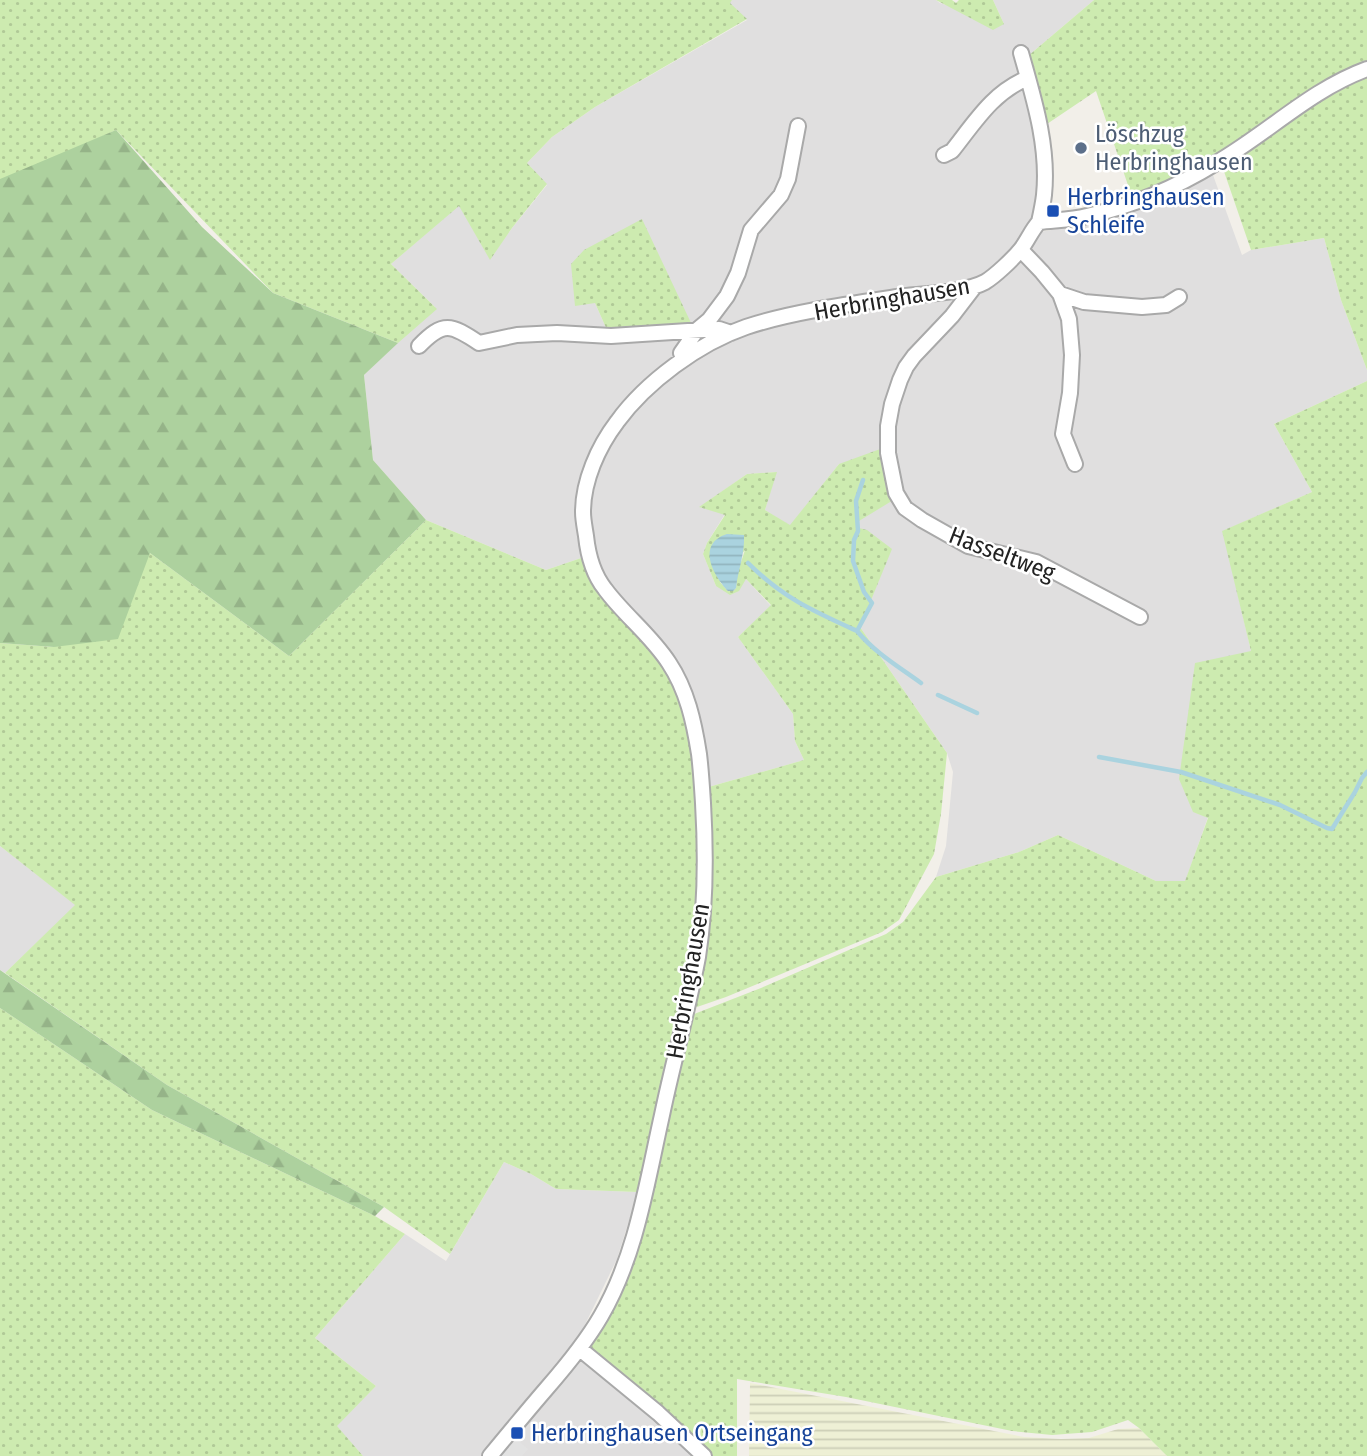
<svg xmlns="http://www.w3.org/2000/svg" width="1367" height="1456" font-family="'Fira Sans Condensed',sans-serif">
<style>
.residential{fill:#e0dfdf;fill-rule:evenodd}
.farmland{fill:url(#farmland-rules)}
.grass{fill:url(#grass-dots);fill-rule:evenodd}
.forest{fill:url(#forest-firs)}
.parking{fill:#e2e2e2}
.water{fill:url(#water-rules)}
.lines{fill:none;stroke-linecap:round;stroke-linejoin:round}
.stream{stroke:#aad3df;stroke-width:4.5}
.street-casing{stroke:#a9a9a9;stroke-width:18}
.street{stroke:#fff;stroke-width:14}
.service-dot{fill:#5c6f8a;stroke:#fff;stroke-width:2.5}
.transit-dot{fill:#1a4fb4;stroke:#fff;stroke-width:2.5}
.labels{text-anchor:middle;dominant-baseline:central;stroke-width:5;stroke-linejoin:round;paint-order:stroke}
.service-label{font-size:24px;fill:#4e5e75;stroke:#fff;text-anchor:start}
.transit-label{font-size:24px;fill:#164399;stroke:#fff;text-anchor:start}
.street-label{font-size:24px;fill:#222;stroke:#fff}
</style>
<defs>
<pattern id="farmland-rules" width="6" height="5" patternUnits="userSpaceOnUse" patternTransform="scale(1.75)"><rect width="6" height="5" fill="#eef0d5"/><path d="M0 2.5h6" fill="none" stroke="#ccceb7"/></pattern>
<pattern id="grass-dots" width="8" height="8" patternUnits="userSpaceOnUse" patternTransform="scale(1.75)"><rect width="8" height="8" fill="#cdebb0"/><path d="M2 2h.1M6 6h.1" fill="none" stroke="#b0c997" stroke-width="1.8" stroke-linecap="round"/></pattern>
<pattern id="forest-firs" width="22" height="20" patternUnits="userSpaceOnUse" patternTransform="scale(1.75)"><rect width="22" height="20" fill="#add19e"/><path d="M5 1l3.5 6h-7zM16 11l3.5 6h-7z" fill="#95b388"/></pattern>
<pattern id="water-rules" width="6" height="5" patternUnits="userSpaceOnUse" patternTransform="scale(1.75)"><rect width="6" height="5" fill="#aad3df"/><path d="M0 2.5h6" fill="none" stroke="#92b5bf"/></pattern>
</defs>
<rect width="100%" height="100%" fill="#f2efe9"/>
<path class="residential" d="M732,0h204l4,3 64,21 -11,-24h101l-66,56 -15,-2 19,64 6,47 -4,47 6,20 46,-8 51,-15 29,-10 47,-24 29,80 9,-5 73,-12 17,62 26,70v11l-93,43 38,68 -89,39 28,120 -43,166 -23,65 -29,-1 -98,-46 -39,17 -83,25 10,-31 7,-74 -6,-19 -87,-126 31,-78 -32,-21 -1,-7 -19,-57 -49,62 -25,-16 11,-38 -29,2 -47,33 25,7 -18,29 -4,11 13,32 30,-7 25,27 -33,31 55,77 2,27 9,19 -99,28 -121,-231 -38,13 -120,-50 -53,-60 -9,-85 71,-68 -44,-43 68,-59 31,54 22,-31 35,-43 -20,-22 25,-26 43,-30 152,-87 -18,-17zM595,303l96,22 -84,5z
M0,846l76,59 -71,68 -5,-3z
M504,1162l27,12 25,15 82,3 -21,67 -40,82 125,115h-339l-27,-30 40,-40 -61,-48 90,-104 41,27z"/>
<path class="farmland" d="M750,1383l274,54 37,2 28,-1 29,-9 21,-1 28,28h-418z"/>
<path class="grass" d="M0,0h732l-2,3 17,16 -152,88 -43,30 -25,26 20,21 -35,44 -22,32 -31,-54 -68,58 46,45 -39,34 -125,-50 -157,-163 -116,54z
M936,0h16l4,3 3,-3h34l11,24 -11,6z
M1094,0h273v370l-26,-70 -17,-62 -73,12 -33,-96 -54,31 -32,12 -36,-106 -52,35 -16,-70z
M642,219l50,106 -85,5 -12,-27 -20,3 -4,-42 13,-14z
M1367,381v1075h-200l-28,-28 -11,-8 -36,12 -40,3 -40,-4 -166,-34 -109,-18v77h-35l-115,-100 42,-92 60,-248 72,-28 125,-54 17,-12 33,-45 83,-25 39,-17 98,46h29l23,-63 -15,-6 -14,-33 16,-116 56,-12 -29,-120 90,-39 -38,-68z
M883,448l12,51 -36,22v7l8,2 25,19 -32,78 87,126 -6,61 -7,40 -35,66 -17,12 -156,65 -29,10h-6l14,-219 99,-28 -9,-19 -2,-27 -55,-77 33,-32 -25,-26 -7,12 -9,4 -14,-9 -13,-32 4,-11 18,-28 -26,-8 48,-33 30,-2 -12,38 25,15 49,-61zM745,550l-8,24 -1,14 -3,3h-5l-8,-9z
M426,520l120,50 38,-13 80,107 20,38 12,60 5,72 -8,105 -13,69 -42,184 -82,-3 -25,-15 -27,-12 -54,92 -66,-47 -217,-122 -162,-112 70,-68 -75,-59v-203l54,4 96,-94 139,103z
M0,1008l152,102 223,106 30,18 -90,104 61,48 -39,40 26,30h-363z"/>
<path class="forest" d="M116,130l86,97 71,66 125,50 -34,32 9,85 53,60 -137,136 -139,-103 -32,86 -64,8 -54,-4v-464z
M0,970l167,115 217,122 -9,9 -223,-106 -152,-102z"/>
<path class="parking" d="M511,1435l17,14 -6,7h-28z"/>
<path class="water" d="M727,534l17,1c1,19 -6,35 -8,53l-3,3h-5c-15,-16 -32,-47 -1,-57z"/>
<g class="lines">
<path class="stream" d="M748,563c35,35 65,48 109,68 17,21 42,36 64,52
M857,631l15,-28 -8,-11 -11,-31 1,-21 4,-9 -2,-30 7,-21
M938,695l39,18
M1099,757l82,15 99,33 47,23 5,1 23,-37 7,-14 5,-6"/>
<g class="street-casing">
<path id="street" d="M1021,53c13,46 28,94 23,142 -1,9 -3,18 -5,27
M944,155l8,-4c23,-29 41,-59 76,-73
M1021,250l21,22 18,22 24,8 58,5 24,-2 13,-8
M975,286l-23,30 -38,40 -8,11 -6,13 -8,24 -4,22v27l8,40 9,15 17,12 46,26 68,16 104,55
M1060,294l9,25 3,36 -2,38 -7,41 12,30
M419,346c24,-25 32,-22 60,-3l38,-8 40,-2 54,3 108,-7 12,4
M684,359l-3,-6 16,-23 12,-10 18,-24 11,-23 13,-43 30,-35 7,-16 10,-53
M580,1349l78,64 46,43
M490,1456c19,-23 38,-46 57,-68 20,-23 39,-46 54,-72 35,-60 46,-134 61,-201 11,-53 26,-105 36,-158 8,-51 8,-103 5,-154 -1,-16 -2,-33 -4,-49 -5,-32 -12,-64 -30,-91 -18,-28 -45,-48 -64,-74 -12,-15 -17,-34 -19,-53 -1,-7 -3,-16 -3,-24 0,-31 15,-65 34,-90 29,-40 82,-79 129,-95 45,-15 104,-23 151,-30 24,-3 68,-4 88,-15 10,-6 28,-23 36,-33 7,-9 10,-18 18,-27 16,-2 33,-2 48,-6 45,-10 90,-29 129,-53 52,-30 94,-73 151,-94"/>
</g>
<use href="#street" class="street"/>
</g>
<circle class="service-dot" cx="1081" cy="148" r="7"/>
<g class="transit-dot">
<rect x="1046" y="204" width="14" height="14" rx="3.5"/>
<rect x="510" y="1426" width="14" height="14" rx="3.5"/>
</g>
<g class="labels">
<g class="service-label">
<text x="1095" y="134">Löschzug<tspan x="1095" dy="28">Herbringhausen</tspan></text>
</g>
<g class="transit-label">
<text x="1067" y="197">Herbringhausen<tspan x="1067" dy="28">Schleife</tspan></text>
<text x="531" y="1433">Herbringhausen Ortseingang</text>
</g>
<g class="street-label">
<text transform="translate(892 299) rotate(-10)">Herbringhausen</text>
<text transform="translate(1002 554) rotate(21)">Hasseltweg</text>
<text transform="translate(688 981) rotate(-80)">Herbringhausen</text>
</g>
</g>
</svg>
